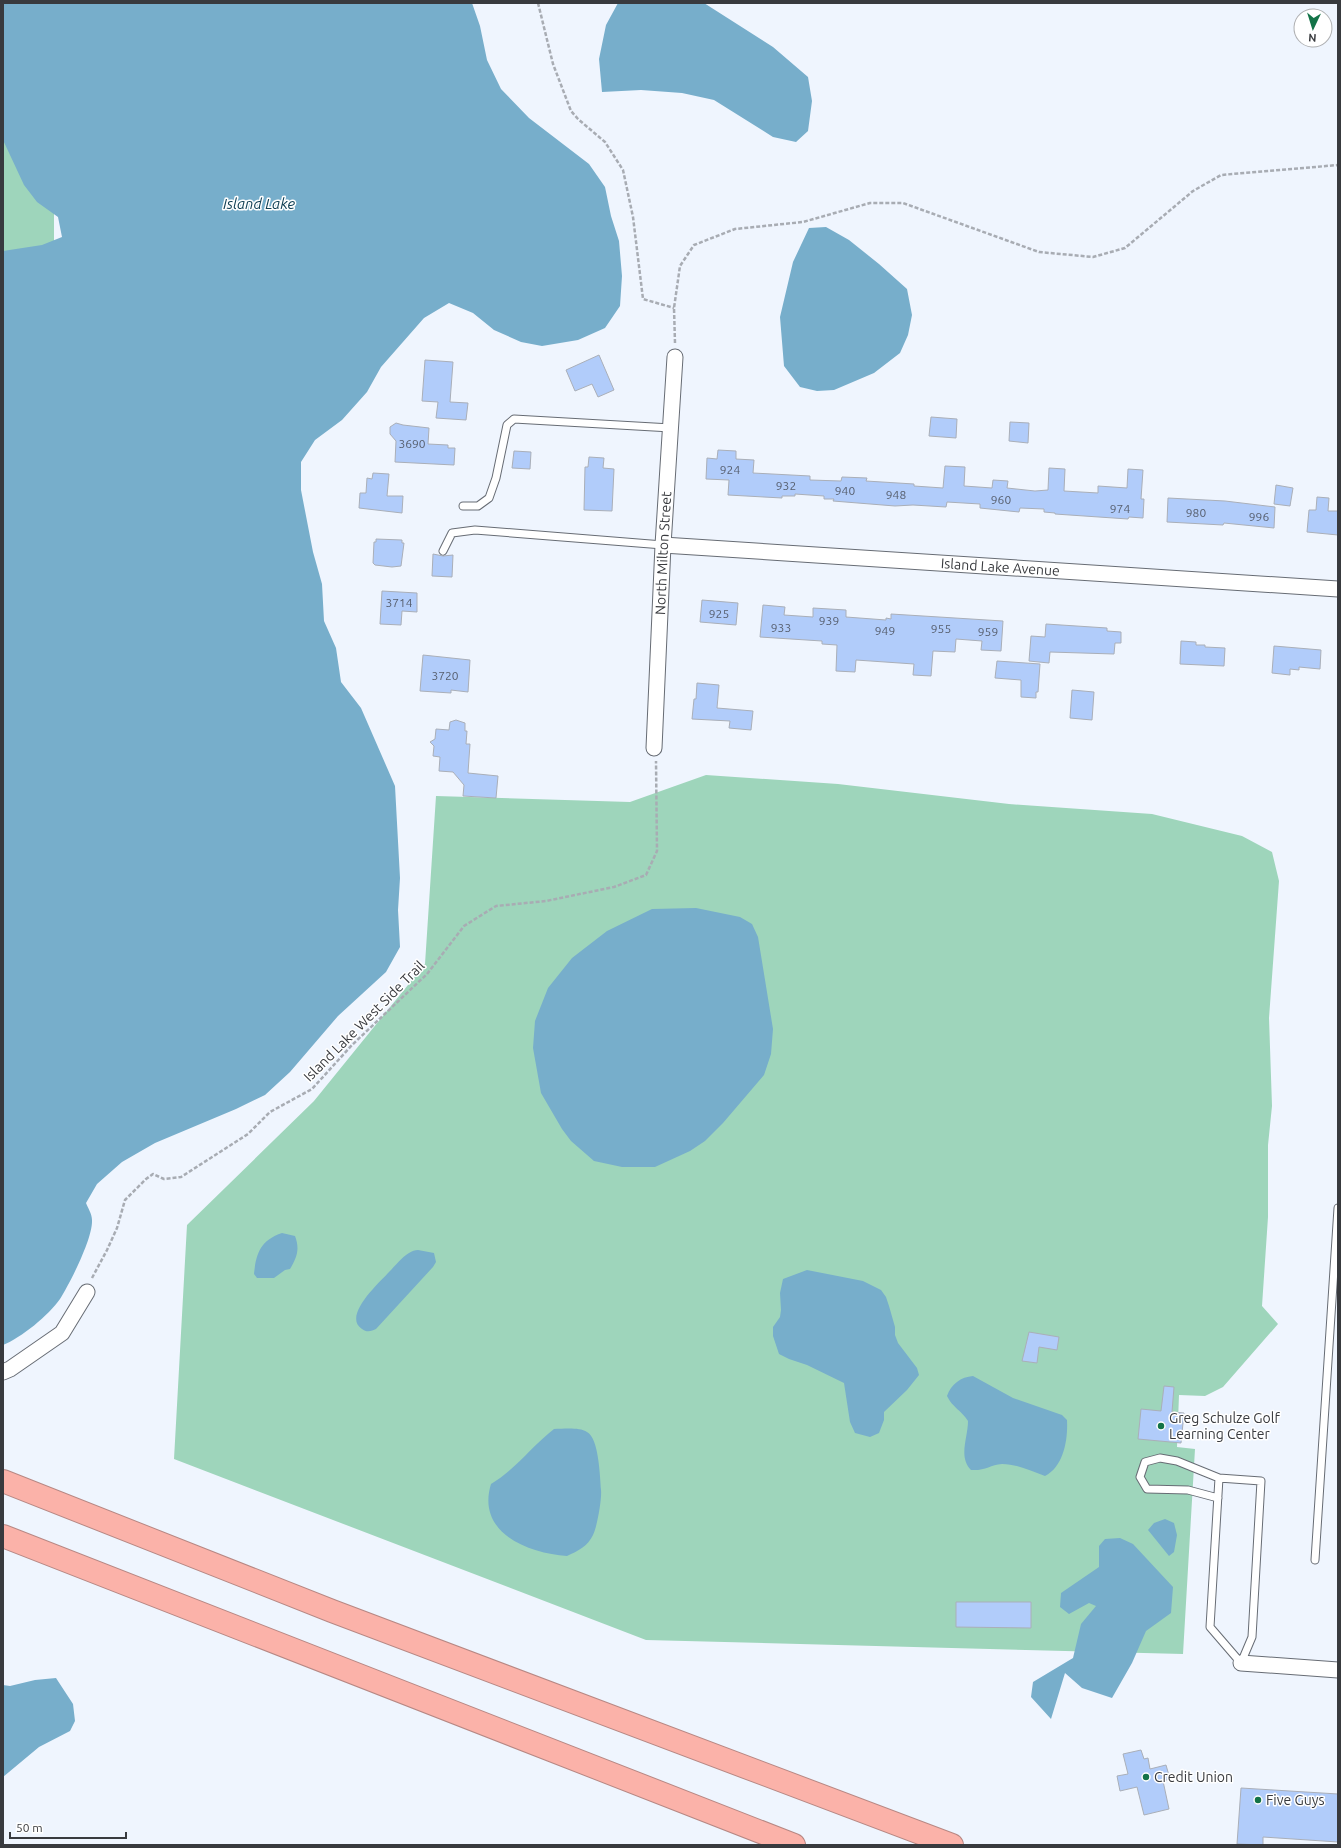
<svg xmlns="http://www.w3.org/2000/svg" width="1341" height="1848" font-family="Ubuntu,sans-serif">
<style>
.green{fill:#9ed5bb}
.water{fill:#77aecb}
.building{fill:#b1ccfa;stroke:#aaafb8}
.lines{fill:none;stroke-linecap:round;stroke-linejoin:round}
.lane-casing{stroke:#676c74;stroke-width:9}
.street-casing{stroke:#676c74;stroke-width:17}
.highway-casing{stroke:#b78884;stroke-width:24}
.path{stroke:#a8acb3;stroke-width:2.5;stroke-dasharray:4 2;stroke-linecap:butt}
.lane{stroke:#fff;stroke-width:7}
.street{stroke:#fff;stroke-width:15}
.highway{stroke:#fbb2a9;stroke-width:22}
.poi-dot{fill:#137348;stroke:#fff;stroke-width:1.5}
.labels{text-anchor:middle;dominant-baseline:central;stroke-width:3;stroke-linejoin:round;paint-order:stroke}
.number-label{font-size:12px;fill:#565e6d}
.street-label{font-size:14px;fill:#383a3e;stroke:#fff}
.poi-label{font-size:14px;fill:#383a3e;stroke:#fff;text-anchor:start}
.water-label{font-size:15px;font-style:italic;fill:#114055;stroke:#fff}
</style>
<rect width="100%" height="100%" fill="#eff5fe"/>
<path class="green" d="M3,120l51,77v53l-51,6z
M706,775l132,9 171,20 143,10 90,22 30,16 7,29 -10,137 3,88 -4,39v72l-6,89 16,18 -55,63 -18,9 -26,-1 -2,52 18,2 -12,205 -537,-14 -472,-181 13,-234 127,-124 111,-137 11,-168 194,6z"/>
<path class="water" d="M3,3h469l8,23 7,34 14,29 28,29 60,46 16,23 6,29 8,25 3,35 -2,30 -15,22 -27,12 -36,6 -21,-4 -27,-12 -21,-17 -24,-10 -25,15 -43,49 -14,25 -25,28 -27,20 -14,22v28l12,62 9,32 2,37 12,27 5,34 20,26 34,78 5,92 -2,32 2,37 -14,25 -48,44 -48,56 -25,23 -29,14 -81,34 -33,19 -25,22 -11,19c2,5 6,11 6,17 1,18 -22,63 -32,79 -11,16 -39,39 -57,46v-1094l39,-6 20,-8 -4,-20 -21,-15 -13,-17 -21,-45z
M618,3h86l69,44 35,30 4,24 -4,30 -12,11 -23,-5 -59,-37 -32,-7 -41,-3 -39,2 -3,-33 7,-34z
M826,227l23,13 30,24 28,25 5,26 -4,20 -8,18 -26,20 -40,17 -17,1 -17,-4 -16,-21 -4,-49 13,-55 16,-34z
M696,908l44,9 12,7 6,13 15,92 -2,25 -7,21 -41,48 -18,18 -15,10 -35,16h-33l-28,-6 -23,-20 -9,-12 -21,-36 -8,-45 2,-27 13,-33 24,-30 35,-27 45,-22z
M282,1233l13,3c5,13 2,21 -5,33l-5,1 -11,8h-17l-3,-4c2,-21 7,-34 28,-41z
M418,1250l16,3 2,9 -3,5 -57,62c-4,2 -9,4 -14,0 -20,-13 17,-46 27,-57 6,-6 13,-15 20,-19 3,-2 6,-3 9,-3z
M807,1270l56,11 18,9 5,7 3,9 6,21v8l3,8 19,25 2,7 -12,15 -23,22v8l-5,13 -9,4 -15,-4 -5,-11 -6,-39 -37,-18 -18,-6 -10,-5 -6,-18v-9l7,-10 1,-7 -1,-17 3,-14z
M973,1376l40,22 49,17 5,5c1,19 -3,46 -22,56 -14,-5 -28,-12 -43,-12 -12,1 -17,7 -31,6 -13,-13 -3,-32 -3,-49 -6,-10 -16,-14 -21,-25 4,-12 14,-19 26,-20z
M554,1429c10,0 25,-2 33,3 12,6 13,45 14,58 1,9 -4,37 -8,45 -5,11 -15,16 -26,21 -39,-3 -91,-23 -76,-72 24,-14 41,-38 63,-55z
M1165,1519l9,4 3,12 -3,17 -5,4 -21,-26 6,-7z
M1120,1538l13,6 40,43 -2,26 -25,18 -14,32 -20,35 -30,-10 -17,-15 -14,46 -20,-22 2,-15 40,-24 8,-34 15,-18 -7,-3 -20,11 -9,-7 1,-14 38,-26v-21l6,-7z
M56,1678l17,26 2,17 -5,10 -31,16 -36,30v-92l7,1 25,-6z"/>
<path class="building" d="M599,355l15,35 -16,7 -6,-13 -17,7 -9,-21z
M425,360l28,2 -3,40 18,1 -2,17 -30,-2 2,-16 -16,-1z
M931,417l26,2 -1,19 -27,-2z
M1010,422l19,1 -1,20 -19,-2z
M396,423l7,2 26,3 -1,16 20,1v3h7l-1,17 -59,-3 1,-21 -6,-7v-7z
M718,450l18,1v8l18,1 -1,13 57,3v4l31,1 1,-4 25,1 -1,3 48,3v2l29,2 2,-22 20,1 -1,19 28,2 1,-8 15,1 -1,7 28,3 13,-1 1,-22 16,1 -1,22 34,2v-7l29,2 1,-19 15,1 -2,29h3l-1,19 -14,-1 -1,2 -73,-5v-1l-11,-1v-3l-24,-1 -1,4 -39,-4v-4l-33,-2 -1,5 -33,-2 -18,1 -62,-5 1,-2h-10v-3l-29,-2v2h-13v2l-54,-3 1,-15 -23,-1 1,-21 10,1z
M514,451l17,1 -1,17 -18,-1z
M589,457l15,1 -1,10 11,1 -2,42 -28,-1 1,-43h3z
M373,473l16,1 -2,22h16l-1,17 -43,-5 1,-15h6l1,-15 5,1z
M1276,485l17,3 -3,18 -16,-2z
M1317,497l12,1 -1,13h10v24l-31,-3 2,-22h7z
M1168,498l57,3 50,6 -1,21 -50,-5 -1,2 -56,-3z
M376,539l26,1v3h2l-3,23 -9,1 -17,-2 -2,-2 1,-21h2z
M433,554l10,2 10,-1 -1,22 -20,-1z
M382,591l35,2v19l-15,-1 -1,14 -21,-1z
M702,600l36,3 -2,22 -36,-3z
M763,605l22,2 -1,8 29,2v-9l33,2v7l40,3v-2l5,1v-5l112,7 -2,30 -20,-1 1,-9 -26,-2 -1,13 -22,-1 -2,25 -18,-1 1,-11 -58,-4 -1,12 -19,-1 1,-26 -15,-1v-3l-62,-4z
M1046,624l61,4v3l14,1v11h-6l-1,11 -64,-2 -1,11 -20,-2 2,-25 14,1z
M1181,641l15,1v3h9v2l20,1 -1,18 -44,-2z
M1274,646l47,4 -1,19 -21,-2v3l-9,-1v6l-18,-2z
M423,655l47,5 -2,32 -17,-2v3l-31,-2z
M997,661l43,3 -2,28h-2v6l-15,-1v-17l-26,-2z
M697,683l22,2 -2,23 36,3 -2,19 -22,-2 1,-7 -38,-2 2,-20h2z
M1072,690l22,2 -2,28 -22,-2z
M456,720l9,3v8h2l-1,13h4l-2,29 30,3 -2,22 -33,-2 1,-11 -11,-13 -14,-1 1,-14 -7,-1 1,-10 -4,-4 5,-3 1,-10 13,1 1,-8z
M1029,1332l30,5 -2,13 -18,-3 -2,16 -15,-2z
M1164,1386l10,1 -2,25 12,1 -3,30 -43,-4 3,-30 20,2z
M956,1602h75v26l-75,-1z
M1141,1750l3,9 4,-1 2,11 16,-4 4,14 -7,2 6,28 -25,6 -7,-28 -17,4 -3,-15 11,-2 -5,-20z
M1241,1788l97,6v48l-75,-5v8l-26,-1z"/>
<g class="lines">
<g class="lane-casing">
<path id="lane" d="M463,506h15l11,-8 7,-20 11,-53 7,-6 157,9
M443,551l9,-18 23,-3 188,15
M1219,1478l42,3 -9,156 -11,26 -31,-36z
M1218,1498l-30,-8 -41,-1 -7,-12 5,-15 15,-4 17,3 42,17
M1315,1560l23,-352"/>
</g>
<g class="street-casing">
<g id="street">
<path id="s1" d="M663,545l675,44"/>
<path id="s2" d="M654,748l9,-203 12,-188"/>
<path d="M3,1372l7,-3 52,-36 25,-41"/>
<path d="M1241,1663l97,7"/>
</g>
</g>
<g class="highway-casing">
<path id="highway" d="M3,1481l329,130 620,234
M3,1536l791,309"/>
</g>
<path class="path" d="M538,3l15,61 18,47 7,8 27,23 18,28 10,47 10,82 31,9
M675,343l-1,-35 6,-42 14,-21 41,-16 68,-7 67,-19h33l136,49 54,5 32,-9 68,-57 28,-16 117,-10
M92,1278l15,-28 10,-22 8,-28 21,-21 7,-5 11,5 17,-2 67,-43 22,-22 42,-23 40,-44 75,-71 37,-48 32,-20 50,-5 68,-14 32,-12 11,-24 -1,-90"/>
<use href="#lane" class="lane"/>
<use href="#street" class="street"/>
<use href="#highway" class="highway"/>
</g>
<g class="poi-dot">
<circle cx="1161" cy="1426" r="4"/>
<circle cx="1146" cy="1777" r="4"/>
<circle cx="1258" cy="1800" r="4"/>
</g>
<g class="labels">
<g class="number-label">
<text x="412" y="443">3690</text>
<text x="730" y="469">924</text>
<text x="786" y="485">932</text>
<text x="845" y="490">940</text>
<text x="896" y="494">948</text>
<text x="1001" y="499">960</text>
<text x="1120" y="508">974</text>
<text x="1196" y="512">980</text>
<text x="1259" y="516">996</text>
<text x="399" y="602">3714</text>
<text x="719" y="613">925</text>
<text x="829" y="620">939</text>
<text x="781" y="627">933</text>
<text x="941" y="628">955</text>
<text x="885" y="630">949</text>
<text x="988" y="631">959</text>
<text x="445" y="675">3720</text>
</g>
<g class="street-label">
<text stroke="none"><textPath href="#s2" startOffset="195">North Milton Street</textPath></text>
<text stroke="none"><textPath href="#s1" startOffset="338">Island Lake Avenue</textPath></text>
<text transform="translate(364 1021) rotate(-45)">Island Lake West Side Trail</text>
</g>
<g class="poi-label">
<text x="1169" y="1418">Greg Schulze Golf<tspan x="1169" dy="16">Learning Center</tspan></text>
<text x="1154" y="1777">Credit Union</text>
<text x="1266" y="1800">Five Guys</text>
</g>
<g class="water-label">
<text x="259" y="203">Island Lake</text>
</g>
</g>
<rect width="1341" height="1848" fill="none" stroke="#383a3e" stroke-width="8"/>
<g transform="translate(1313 28) rotate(184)"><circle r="19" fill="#ffffff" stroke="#afb0b2"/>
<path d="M0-3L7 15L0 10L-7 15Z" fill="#137348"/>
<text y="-6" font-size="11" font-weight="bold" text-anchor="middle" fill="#383a3e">N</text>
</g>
<path d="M10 1832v6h116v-6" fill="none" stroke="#383a3e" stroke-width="2"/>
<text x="16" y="1832" font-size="12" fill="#383a3e" stroke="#ffffff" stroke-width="3" paint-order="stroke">50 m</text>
</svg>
